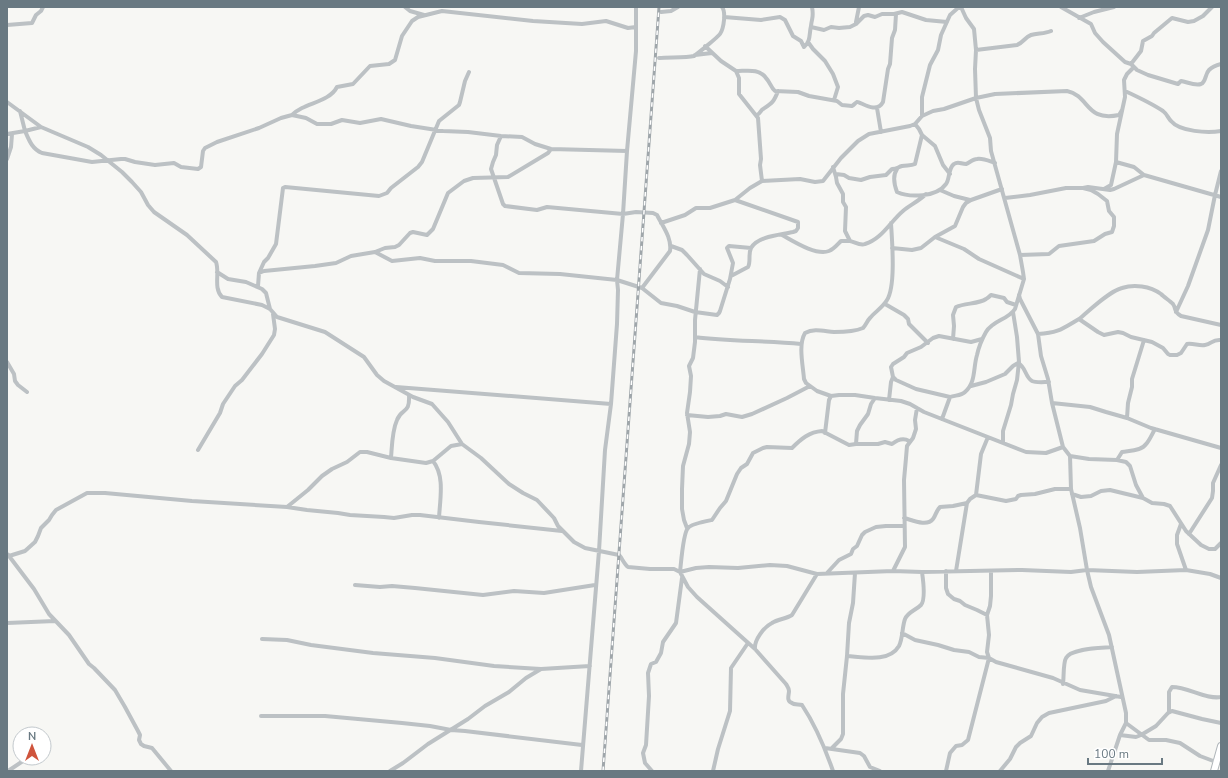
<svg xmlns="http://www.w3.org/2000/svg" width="1228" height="778" font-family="'Nunito Sans',sans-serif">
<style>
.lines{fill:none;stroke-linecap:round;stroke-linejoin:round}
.secondary-casing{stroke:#afb5b9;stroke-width:8}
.minor{stroke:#bcc1c4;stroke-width:4}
.secondary{stroke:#fff;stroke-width:6}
.rail-casing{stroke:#9fa6aa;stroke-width:3}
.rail{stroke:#fff;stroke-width:1.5;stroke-dasharray:4.5;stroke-linecap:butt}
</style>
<rect width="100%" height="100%" fill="#f7f7f4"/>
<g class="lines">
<g class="secondary-casing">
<path id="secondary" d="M1214,771l7,-25"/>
</g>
<path class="minor" d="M405,7l5,4 14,4
M1061,7l30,17 4,9 8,9 22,20 6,2 6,6 11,5 30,9 3,-3c6,1 14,5 20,3 5,-2 4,-10 8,-14 3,-3 8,-5 12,-6
M661,12l10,-1 7,-4
M724,17l37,3 19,-3 5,3 8,16 8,5 3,6c7,-6 5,-13 7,-21 1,-9 3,-9 1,-19
M1079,18l15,-6 20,-5
M856,22l3,-15
M7,25l25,-2 4,-8 5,-4 2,-4
M811,27l13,3 7,-3 8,1 11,-1 6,-3 8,-8 4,-1 7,2 7,-3h12l8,-2 24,8 21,2
M808,42l5,7 12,12 8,13 5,13 -4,13
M705,46l16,15 15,10 3,7v16l19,24 3,41 -1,6 2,16
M976,50l41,-5c6,-2 8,-8 14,-10 6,-2 14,-1 20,-4
M695,55l17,-2
M659,58c9,-1 27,0 35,-2 3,-2 24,-19 26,-22 4,-6 6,-22 2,-27
M1131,64l10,-13 2,-10 9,-5 2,-3 18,-15 16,4 6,-1 9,-5 9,-9
M736,71c11,0 23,-3 30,7 4,4 5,10 9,13l23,1 11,4 28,5 5,4 10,1c2,-1 3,-3 5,-4 3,-1 19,13 26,0l5,-33 2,-5 2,-26 3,-8 1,-16
M1125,91c13,6 26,12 38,20 4,3 5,7 8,10 9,11 37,12 50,10
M7,102l34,25 47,20 13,8 21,17 10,10 9,10 7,13 6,7 33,23 29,27c4,11 -3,26 6,35l40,8 8,4 7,8 48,15 39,25 13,18 7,6 29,16 19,7 16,18 14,22 19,14 28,26 14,9 14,7 17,18 4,8 16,16 11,6 34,7c3,3 5,9 9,12l22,2h24l6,3 8,15 9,10 58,52 31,35c1,2 3,4 3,7 0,4 -3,10 3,12 2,2 7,1 10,2 14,21 23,43 31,66
M877,108l4,24
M292,115c3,-3 6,-5 10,-7 12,-6 29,-9 35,-21l16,-3 17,-18 19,-2 6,-4 7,-24 10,-15 6,-4 24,-6 91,10 49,3 24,-3 22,7 8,-1
M757,115c3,-1 4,-5 6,-6 9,-6 11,-7 15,-18
M922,116v-19l8,-32 8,-15 3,-15 9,-20 9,-8
M915,124l4,5 3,6 13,11 8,19 7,9
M41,127l-16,4c4,9 7,18 17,22l50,9 29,-3h4l10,3 20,3 19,-2 7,4 17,2 3,-2 2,-16 2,-3 12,-6 42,-14 22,-10 11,-3 14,3 11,6h14l11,-4 18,3 21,-4 30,7 32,5 25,1 33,4 21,1 13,7 16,5 76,2
M7,134l18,-3 -5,-20
M501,136l-4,9 -1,10 -3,7 -2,7 12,35 2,2 32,4 10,-3 76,7 13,-2 17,1 4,2c6,12 15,23 13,36l-28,37
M7,159l4,-12 1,-13
M1116,162l18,5 10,8 77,22
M833,167l3,10 1,6 6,11v8l3,5 -1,24 5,10
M897,169c-5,7 -3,15 0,23 13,6 40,5 49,-8 4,-5 2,-16 8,-20 4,-3 7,0 12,0 3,-1 7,-5 11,-5 6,-1 12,2 18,4
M836,174l8,1 5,3 12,2 9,-3 16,-2 6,-6c5,0 6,-2 10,-3 5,-1 9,0 13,-2l7,-29
M1104,189l7,-4 5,-23 1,-28 8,-37 -1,-17 3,-6 7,-7
M940,190l14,6 16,4
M1005,198l25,-3 36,-7h17l5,-1 22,3 4,-1 30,-14
M661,223l24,-8 11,-7h14l25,-8 15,-12 12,-7 38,-2 15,3 8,-1 18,-23 17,-17 11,-7 41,-8 5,-2 7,-8 11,-5 11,-2 32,-11 19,-4 72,-3c23,5 18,31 52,24l3,-5
M891,223c1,18 5,63 -4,77 -4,7 -12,12 -17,18 -3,3 -4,7 -7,10 -9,4 -20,4 -29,4 -11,-1 -20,-4 -29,1 -7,12 -2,32 -1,46l2,4 11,8 14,5 8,-1h16l20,3 26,3 9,3 14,8 102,40 20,1 17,-6
M782,235c11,6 34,21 47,16 5,-2 8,-6 12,-10 3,0 6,0 9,0 5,1 10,5 15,3 17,-5 25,-22 38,-33 7,-6 16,-10 23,-17
M935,237l29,12 15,10 45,20
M671,246l11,4 5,5 17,19 16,7 8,6
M892,248l20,2 9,-2 14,-11 20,-11 8,-19 3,-4 5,-3 31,-11
M375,252l17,9 28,-3 15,3h36l32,4 16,8 41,1 57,6 25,8 19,15 16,3 18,6 22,3 2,-2 1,-2 10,-32 3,-16 -6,-15 2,-2 22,2
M1020,255l29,-1 10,-8 35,-5 11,-7 7,-2 2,-6v-9l-5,-6 -2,-10 -9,-7 -7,-4 -8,-2
M217,272l11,7 18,3 16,7 4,4 4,16
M259,273l5,-11 4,-4 8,-14 7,-56 2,-1 94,9 8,-3 4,-5 27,-21 4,-5 17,-41 20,-16 1,-3 5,-21 4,-9
M731,276l17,-9c3,-5 0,-13 3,-19 7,-12 29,-13 42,-16l3,-1 2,-3v-6l-63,-22
M258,286l1,-13 5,-2 51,-5 21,-3 15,-7 24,-4 10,-4 10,-1 4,-2 11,-12 3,-1 14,3 6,-6 15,-36 16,-12 9,-3 35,-1 40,-24 3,-4
M1019,295l1,4 18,35 3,22 7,23 4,24 11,44 7,9 1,33 9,39 7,42 4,17 18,48 17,78v10l-6,12 -12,36
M885,304l19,11 4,4 1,5 19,19
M1176,312l12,-26 20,-56 7,-35 6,-24
M1079,319c11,-9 29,-27 43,-31 12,-4 28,-2 39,6 3,3 9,7 12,10 4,6 0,7 8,12l40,9
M1038,334c20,-1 24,-5 41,-15l19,13 6,3 14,-3 5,1 8,4 21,5 11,6 5,6 2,1h7l4,-2 6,-9c6,-1 12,2 18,1 7,-1 7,-6 16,-5
M695,337c35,5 71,3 106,7
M953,339l1,-13 -1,-11 3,-8c9,-4 23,-3 30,-8 2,-1 4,-3 5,-4l13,3 3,4 9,3
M7,362l7,12 1,7 3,4 9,7
M971,386l15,-4 19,-8 8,-8 5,-3c8,4 7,14 14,18 4,2 12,1 17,1
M396,387l215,17
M950,397l-34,-8 -20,-9 -3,-3 -2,-10 2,-3 11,-7 3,-4 14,-6 12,-9 6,-2 32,6 11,-3
M889,400l2,-18 2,-5
M1052,403l38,4 16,5 21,6 24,10 70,20
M687,415l21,2 12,-1 6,-2 16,3 10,-3 35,-16 23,-12
M1127,418l1,-15 4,-16v-8l12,-39
M942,419l8,-22c5,-2 11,-1 15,-5 11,-9 8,-24 12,-37 2,-9 5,-16 9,-23 7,-12 22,-12 29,-23l9,-30 -1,-7 -3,-17 -29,-104 -1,-13 -11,-28 -3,-12 -1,-29 1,-19 -2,-21 -8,-11 -5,-11
M825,433l4,-33 2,-4
M1003,443v-12l8,-26 2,-11 4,-14 2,-18 -2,-25 -4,-25
M856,444l1,-13 3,-6 8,-11 3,-10 4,-6
M198,450l22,-37 3,-9 12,-18 7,-6 20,-26 12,-19 1,-6 -2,-15
M1070,456l19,3 28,1 9,2 4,4 6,19 7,13
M391,458c1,-12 1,-27 6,-38 5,-13 13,-5 12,-25
M1117,460l5,-8c6,-1 11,-1 17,-3 8,-2 12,-13 16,-20
M433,461c12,15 7,38 6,57
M1072,494l9,3 10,-1 10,-5 9,-1 33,8 9,5 12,1 6,2 16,25 15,14 8,4h6l6,-6
M976,495l5,-41 7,-17
M287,507l20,3 31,3 12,2 34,2 10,1 18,-3h8l59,7 83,9
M904,518c8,2 23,9 29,1 3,-4 3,-8 7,-12l13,-1 14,-3
M1181,524l-4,11v9l9,26
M687,528l-3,-8 -2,-11v-20l1,-23 6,-22 1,-12 -3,-19 3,-21 1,-16 -2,-10 4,-8 2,-16v-22l5,-51
M1189,534l23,-36 1,-7v-8l8,-18
M7,554l2,2 16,-5 10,-9 3,-6 3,-8 8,-8 3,-5 4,-5 31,-17h18l87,8 95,6 21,-17 14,-14 10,-7 15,-7 13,-10h7l24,6 35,5 7,-2 18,-15 11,-2
M7,556h2l25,33 15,25 20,21 20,29 5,4 21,22 10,17 13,24 2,4 -1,5 2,4 3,2 8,2 19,23
M893,571l12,-24 -1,-67 2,-22 1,-12 6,-8 3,-9 -1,-9 2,-12
M946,571v17l2,6 6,5 6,2 5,4 12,5 10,5
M956,571l11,-68 3,-4 6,-4 30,6 10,-2 2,-3 3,-1 14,-1 20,-5h16
M991,571v25l-1,10 -3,9 2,20 -2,17 2,6 7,4 57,16 27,12 41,7
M827,573l12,-13 12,-6 2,-5 4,-3 5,-11 3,-3 11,-5 10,-1h18
M817,574l-30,-8 -17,-1 -32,3 -29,-1 -13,1 -16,4c1,-8 3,-39 8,-44 3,-4 19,-7 24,-8l8,-12 6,-7 11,-27 4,-6 6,-4 6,-11 10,-5 4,-1 25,1c9,-9 17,-16 30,-17l27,14 7,-1h22l7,-2 7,2c5,-4 11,-7 17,-3
M355,585l25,2 12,-1 23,2 68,7 31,-4 30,2 51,-8
M7,623l48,-2
M902,633l13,7 23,5 16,5 15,2 10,5 10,1 -21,82 -6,5 -6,1 -6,7 -4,18
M262,639l25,1 24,5 62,8 62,5 59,8 47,3
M755,649c-1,-9 9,-22 17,-26 6,-4 14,-4 20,-8l25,-41 76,-3 29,1 100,-2 49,2 16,-2 50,2 49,-2 24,4 11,4
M847,656c16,1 42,7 52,-10 4,-8 3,-19 6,-27 3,-7 11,-9 16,-14 5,-6 2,-26 1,-33
M1063,684c1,-7 0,-21 3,-26 5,-10 35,-10 46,-11
M1169,712v-20l3,-5c16,0 35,13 49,10
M261,716h64l77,7 28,3 21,4 14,1 117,14
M1126,723l23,17h17l14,3 20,13 16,6
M1120,735l16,2 5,-2 15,-9 12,-13 4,-2 30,8 19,4
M825,748l35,5 4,3 6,11 10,4
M832,748l9,-9 2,-5v-40l4,-38 2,-33 4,-20 2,-30
M8,771l18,-12
M390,771l13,-8 25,-19 40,-25 17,-13 24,-14 17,-14 15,-9 49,-3
M581,771l18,-220 6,-101 6,-46 6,-80 1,-34 -1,-10 6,-66 4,-63 9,-100v-44
M652,771l-7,-8 -2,-10 3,-8 3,-49 -1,-23 3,-9 5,-2 5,-9 2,-11 13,-19 6,-45
M713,771l5,-22 12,-38 1,-43 17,-25
M1000,771l10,-12 6,-12 4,-4 11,-7 6,-13 5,-6 7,-4 57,-12 10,-5"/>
<use href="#secondary" class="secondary"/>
<g class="rail-casing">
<path id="rail" d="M603,771l56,-764"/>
</g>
<use href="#rail" class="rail"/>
</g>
<rect width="1228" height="778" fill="none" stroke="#697982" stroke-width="16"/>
<g transform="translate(32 746)"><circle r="19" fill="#ffffff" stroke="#c3c9cd"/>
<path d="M0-3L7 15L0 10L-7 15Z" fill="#cf543c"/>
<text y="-6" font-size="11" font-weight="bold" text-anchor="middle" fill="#697982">N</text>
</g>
<path d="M1088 758v6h74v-6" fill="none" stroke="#697982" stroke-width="2"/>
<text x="1094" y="758" font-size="12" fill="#697982" stroke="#ffffff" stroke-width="3" paint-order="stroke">100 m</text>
</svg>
